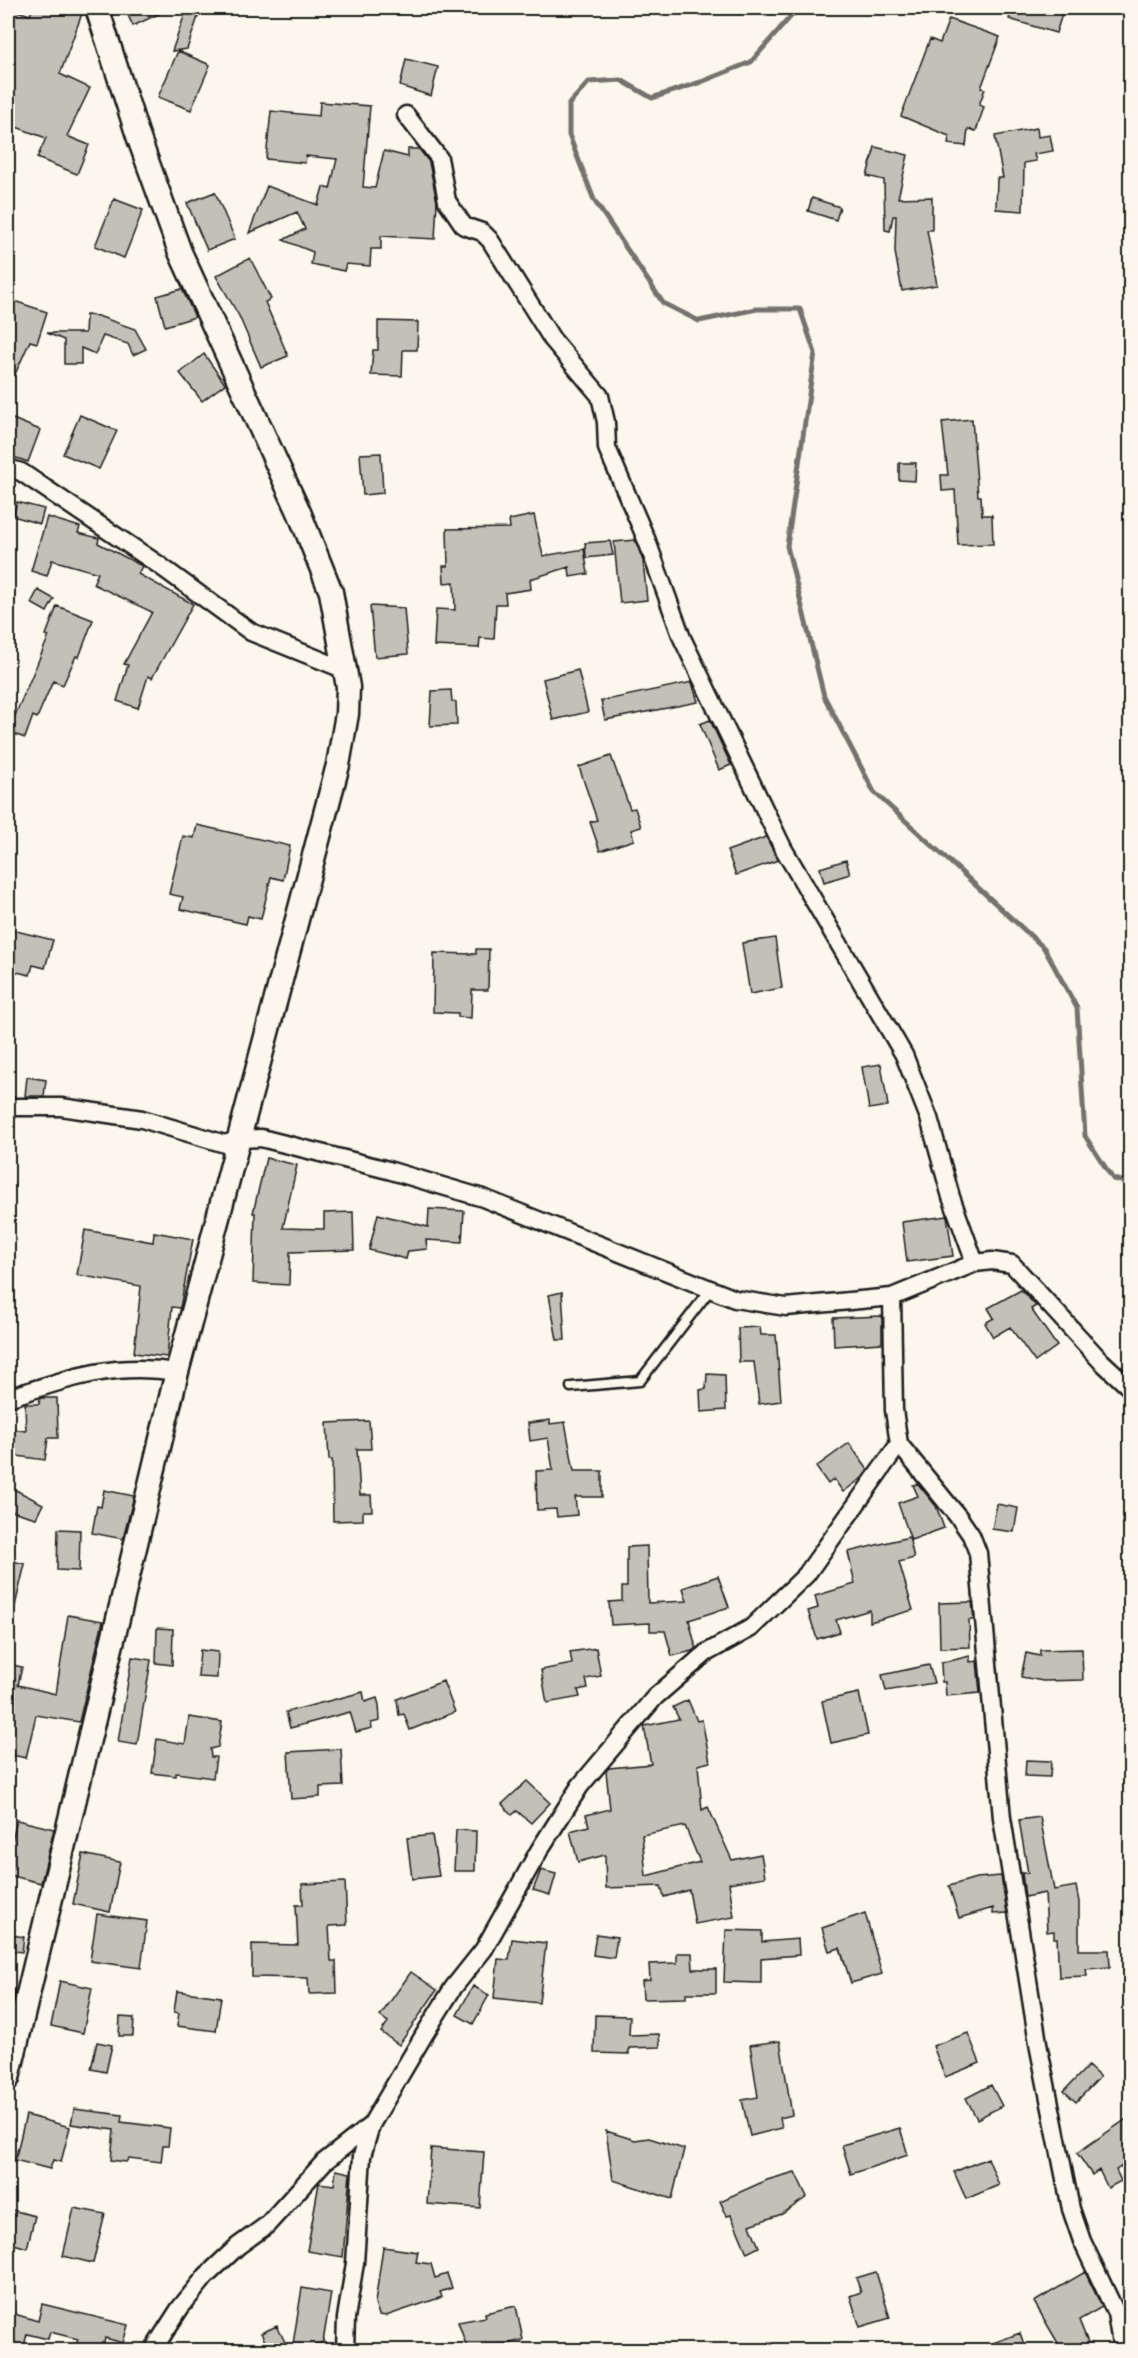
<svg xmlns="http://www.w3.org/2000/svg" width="1138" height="2358" font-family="Mynerve,sans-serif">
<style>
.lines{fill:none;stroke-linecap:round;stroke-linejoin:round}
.stream{stroke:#74726e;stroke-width:5}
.building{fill:#c3c0b8;stroke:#1c1c1c;stroke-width:1.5;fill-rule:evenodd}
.lane-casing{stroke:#1c1c1c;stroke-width:13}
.street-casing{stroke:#1c1c1c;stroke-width:21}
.secondary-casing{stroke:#1c1c1c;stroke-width:27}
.lane{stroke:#fbf7ec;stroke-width:8}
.street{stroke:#fbf7ec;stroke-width:16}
.secondary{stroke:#fbf7ec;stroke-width:22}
</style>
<rect width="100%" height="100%" fill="#fbf7ec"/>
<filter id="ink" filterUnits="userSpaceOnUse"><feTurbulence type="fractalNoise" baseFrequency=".0167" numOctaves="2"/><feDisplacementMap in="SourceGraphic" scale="12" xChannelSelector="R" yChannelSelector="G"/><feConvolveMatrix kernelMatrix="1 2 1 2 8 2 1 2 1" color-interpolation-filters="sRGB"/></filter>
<g filter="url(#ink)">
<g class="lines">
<path class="stream" d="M798,8l-47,54 -50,20 -49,16 -31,-18 -32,2 -20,22v31l25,65 69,103 36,18 58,-12h43l15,44 -28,193 37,150 50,96 170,156 33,60 8,128 28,43 17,4"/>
</g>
<path class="building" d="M8,8l22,7 3,-7h51l-24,66 30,14 -23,48 22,9 -12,29 -40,-16 9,-20 -38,-14v-75l6,-17 -6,-3z
M137,8h34l-38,18 -6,-13z
M187,8h14l-14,41 -15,2z
M1012,8h52l-8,25 -47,-14z
M949,19l51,18 -19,51 4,1 -6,16 5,2 -8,24 -8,-2 -2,17 -18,-2 1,-8 -48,-20 29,-77 10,4z
M178,51l32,14 -19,45 -33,-13z
M406,59l32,8 -7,29 -31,-10z
M320,102l50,4 -7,81 12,1 9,-37 24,6v-8h11l10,13 8,40 -2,37 -54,-3v13h-10l-1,17 -24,-2 -2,7 -33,-7 2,-12 -30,-12 22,-11 -8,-17 -48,21 18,-47 51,19 5,-18 7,2 7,-30 -31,-3 -1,7 -39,-4 5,-48 48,5z
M1037,128l1,9 12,-2 3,16 -19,3 2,7 -12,2 -1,48 -27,-2 1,-31h6l-8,-42z
M875,147l33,8 -10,43 34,-1v33h-5l10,55 -35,6 -7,-39 1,-36h-3l-3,15 -5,-1 -1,-50 -17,-4z
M215,192l20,47 -28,11 -20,-47z
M812,198l28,9 -4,13 -28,-9z
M114,199l29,11 -19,48 -29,-12z
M250,258l21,41 -6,3 23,54 -27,11 -22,-51 -23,-40z
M182,289l13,28 -30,9 -8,-30z
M8,299l39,13 -10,31 -7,-2 -22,49z
M86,315l12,1 37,13 11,20 -13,6 -5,-11 -25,-8 -8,18 -14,-6v16h-17v-24l-17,-7h38z
M378,321l40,1 -1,28h-14l-1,26 -31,-1 2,-25h5z
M204,354l21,30 -23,17 -22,-28z
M80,415l37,16 -18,38 -36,-15z
M8,417l32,13 -12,32 -20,-7z
M972,419l6,77h3l1,19h10l1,29 -35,1 -3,-55 -13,1 -1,-16h7l-6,-53z
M381,453l2,40 -20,2 -3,-41z
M899,463h17l-1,18 -16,-1z
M17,502l27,7 -4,15 -27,-8z
M534,515l9,41 41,-7 4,25 -18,3 -1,-10 -39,12 1,10 -26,4 1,11h-10l-2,35 -14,-1 -1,10 -45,-2 2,-37 19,1 -1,-28 -10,1 -1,-17h5l-1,-37 63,-1 -1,-8z
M47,517l33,10 -2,6 21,5 -1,5 44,23 -4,8 55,30 -41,74 -4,-2 -10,32 -21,-7 11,-36 -4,-1 28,-52 -59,-28 5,-11 -46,-13 -5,16 -16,-5z
M635,540l8,21 4,39 -27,3 -6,-61z
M610,541l3,14 -27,3 -1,-15z
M38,590l16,9 -7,13 -16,-9z
M57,606l36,14 -14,37 -3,-1 -13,29 -10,-4 -16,37 -4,-2 -8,22 -17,-6 41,-96 -3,-1z
M370,606l34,2 4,46 -33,3z
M578,670l10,42 -35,8 -10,-41z
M692,682l6,20 -93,18 -4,-19z
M451,690l1,12h4l1,23 -27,1 2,-35z
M710,720l21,45 -12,5 -19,-46z
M611,756l19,53 5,-1 6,19 -10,3 3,10 -34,11 -10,-29 7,-2 -18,-53z
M197,825l93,21 -7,34 -12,-3 -10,42 -13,-3 -2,8 -66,-15 3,-12 -14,-3 14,-58 11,2z
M766,837l12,23 -42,15 -9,-24z
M846,860l4,14 -26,8 -4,-14z
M8,929l45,11 -8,28 -12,-3 -3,10 -22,-5z
M775,938l7,50 -32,6 -8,-51z
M476,949h13l-1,41h-16l-1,28 -13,-1v-4l-25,-1 1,-59 42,1z
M881,1064l7,42 -19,3 -7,-42z
M27,1077l19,3 -2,16h-19z
M266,1158l31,7 -14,63 41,1v-16l29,-1 1,38 -64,2 -1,33 -36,-2 2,-70h-2z
M429,1209l35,2 -2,31 -36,-2 1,9 -19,2 -2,8 -37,-9 9,-36 50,13z
M947,1216l6,40 -46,6 -5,-40z
M85,1230l68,12 1,-10 39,7 -13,69 -8,-1 -5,50 -33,-4 7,-67 -64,-11z
M1021,1290l15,16 -5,3 26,37 -22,16 -25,-35 -17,10 -8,-14 9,-5 -6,-10z
M562,1292l3,48h-8l-8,-45z
M882,1316v27l-48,3 -1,-28z
M760,1327l1,8h15l5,66 -22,3 -5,-42h-15l-1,-34z
M707,1374l18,1 1,35 -25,2 -1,-22 6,-1z
M40,1398h17l1,40h-10l-3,22 -35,-5 -2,-2v-25l18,3 -1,-27h14z
M550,1420v4l15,-2 9,49h28v26h-27l2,18 -20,2 -1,-8 -19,1 -1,-39 17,-1 -5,-32 -18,3 -2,-18z
M369,1421l2,28h-14l3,46h11l1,16h-9v9l-30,1 -1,-61h-3l-2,-37z
M849,1443l19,27 -6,8 -19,14 -9,-13 -6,5 -12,-17z
M918,1484l18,22 8,22 -33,12 -13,-37 20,-7 -5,-11z
M8,1486l35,18 -7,14 -28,-8z
M104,1490l30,6 -11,43 -31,-6 5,-27 4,1z
M997,1504l21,4 -4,24 -22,-3z
M58,1529l22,1 -1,41 -22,-1z
M909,1537l5,21 -15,4 14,48 -43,12v-12l-34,10 4,12 -23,7 -9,-28 10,-3 -3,-12 40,-12 -7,-32z
M647,1546l1,57 39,-2 -4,-13 35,-12 11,31 -40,13 7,28 -4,3 -20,5 -7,-25h-15v-8l-39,2 -2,-23 13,-1v-14h5v-40z
M8,1560l17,4 -12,50 -5,-1z
M972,1602l2,18h-5l1,27 -30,1 -1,-45z
M68,1615l35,6 -24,101 -43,-7 -10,43 -18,-4v-90l14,3 -4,18 38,9z
M157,1628l16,1 -1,36 -16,-2z
M596,1648l5,28 -15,3 2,9 -10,2 2,7 -33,6 -6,-33 31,-6 -2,-12z
M1082,1649l1,31 -40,1 -22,-4 5,-24 14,3v-6z
M200,1650l18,2 -1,26 -19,-1z
M970,1656v6l7,-1 3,32 -34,3 -1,-14h-3l-1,-19z
M132,1657l19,3 -14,85 -19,-3z
M929,1665l5,18 -48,8 -4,-16z
M443,1681l12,31 -45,18 -6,-16 -5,1 -2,-16z
M363,1692l2,10 12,-4 2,7 1,16 -9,2 1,5 -16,4 -6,-20 -60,16 -4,-16z
M859,1693l9,42 -37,8 -9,-42z
M688,1700l9,21 5,-1 8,42 -12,3 4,45 6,-3 24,53 29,-6 4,23 -36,6 5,34 -39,7 -6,-34 -25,7 -3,-11 -55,2 -1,-33 -27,7 -8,-31 19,-5 -3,-11 24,-6 -4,-38 3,-3 42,-4 -7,-38 35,-7 -6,-12zM685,1826l15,36 -54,14 -4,-41z
M189,1717l33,5 -4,25 -8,2 1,8h5l-3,21 -37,-5v3l-24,-3 5,-34 28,5z
M341,1749l2,37 -23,1v10l-29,2 -3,-47z
M1026,1760l25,1 -1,16 -25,-1z
M527,1781l23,22 -19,20 -14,-12 -5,4 -10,-11z
M1040,1817l14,73 22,-4 3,16v48h30l1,17 -24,2 1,7 -28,1 -2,-39h-3v-7l-7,1 -2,-39 -20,4 -3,-24h6l-9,-53z
M17,1820l37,9 -13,54 -33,-8v-18z
M456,1830l20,1 -1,40h-21z
M432,1835l7,41 -27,3 -5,-41z
M83,1854l37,8 -10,50 -37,-8z
M541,1870l15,4 -6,21 -17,-5z
M1001,1876l6,37 -14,1v-6l-34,10 -10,-32 27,-8z
M345,1882l2,43 -18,1 2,35h5l1,32 -28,1 -1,-16 -56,-1v-33l46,1 -2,-40h7l-1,-21z
M865,1913l17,61 -31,9 -11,-35 -11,3 -7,-23z
M97,1914l50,7 -6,47 -51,-7z
M726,1930l36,1v11l36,-3 1,16 -38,3v25l-37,-1z
M8,1934l16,3 -2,15 -14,-2z
M596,1934l21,3 -3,21 -21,-3z
M512,1939l34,4 -7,60 -45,-5 4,-39 11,1z
M677,1953h15l1,16h23v24h-30v5l-43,1 -1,-18 8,-1 -1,-16 28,-1z
M411,1972l26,18 -38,55 -18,-13 7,-10 -8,-6z
M60,1981l32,7 -9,45 -32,-7z
M473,1986l16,9 -16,29 -16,-9z
M8,1989l7,2 -7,31z
M177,1991l44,6 -5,34 -39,-5 2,-13 -5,-1z
M595,2015l35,1 -1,19 30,-1 1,13 -31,1v6l-35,-1z
M120,2017l14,1 -1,18h-14z
M968,2033l12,30 -35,14 -12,-31z
M780,2041l12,74 -12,3 2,10 -32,8 -8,-36 16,-3 -8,-52z
M97,2042l15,3 -6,27 -15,-3z
M1088,2066l12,11 -24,25 -12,-11z
M991,2085l11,21 -25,13 -11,-21z
M74,2109l48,6 -1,7 49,6 -2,18h-5l-2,16 -32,-4 -3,4 -15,-2 3,-30 -43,-6z
M26,2115l44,12 -9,35 -8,-2 -3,9 -35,-9z
M1131,2116v44l-15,10 5,11 -13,7 -9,-18 -7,5 -15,-22z
M900,2128l8,27 -57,19 -9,-29z
M606,2131l29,9 14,-2 35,11 -12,50 -59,-19z
M431,2148l53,4 -4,56 -53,-4z
M988,2158l11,27 -33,14 -12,-27z
M336,2170l14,3 -7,84 -36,-6 12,-68 15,2z
M795,2172l12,25 -25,17 -32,11 9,22 -12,6 -16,-38 -4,1 -7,-15 47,-21z
M74,2208l31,6 -12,49 -30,-7z
M8,2209l27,7 -8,32 -19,-6z
M383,2247l35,5 -2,10 15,2 4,14 12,-4 5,14 -12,4 2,5 -56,19 -7,-1 -4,-12z
M876,2272l14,46 -30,9 -10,-31 11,-4 -5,-14z
M1085,2272l17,35 -23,13 12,30h-29l-28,-48z
M302,2288l29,5 -8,49 -19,8h-12z
M42,2304l86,21 -5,18 -18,-5 -3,12h-3l-23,-5 2,-6 -28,-7 -2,7 -21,-5 -4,16h-15v-38l30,9z
M516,2306l7,34 -25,6 2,4h-32l-10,-28 28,-5 -1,-4z
M277,2326l12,24h-20l-8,-17z
M1020,2333l6,17h-49v-1z"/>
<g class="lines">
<g class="lane-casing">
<path id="lane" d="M571,1387l69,-6 70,-91"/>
</g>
<g class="street-casing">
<path id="street" d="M406,115l33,43 8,43 17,25 18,6 8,8 62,99 48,57 6,26 1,26 40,93 35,97 101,210 121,207 25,63 22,79 24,66 17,-2 20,3 88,96 30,28
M8,468l13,4 138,93 92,67 97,39
M8,1104l4,3h49l81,12 83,25 16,-5 20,-1 127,32 95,28 252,101 51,8 106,-10
M975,1263l-83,34 2,113 5,34 61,75 11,16 7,18 24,265 37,231 32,160 11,32 34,72 6,37
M8,1398c60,-20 105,-36 169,-26
M153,2350l27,-42 26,-32 32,-30 29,-21 57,-63 47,-37
M345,2350l1,-32 9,-55 7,-107 9,-31 53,-90 29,-47 31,-39 56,-100 40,-63 75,-89 51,-44 45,-25 55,-53 93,-131"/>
</g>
<g class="secondary-casing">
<path id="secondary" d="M8,2078l169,-706 161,-607 9,-51 1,-27 -17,-95 -32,-80 -119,-260 -42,-116 -41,-128"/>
</g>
<use href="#lane" class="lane"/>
<use href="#street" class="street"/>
<use href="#secondary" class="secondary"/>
</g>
</g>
<rect width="1138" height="2358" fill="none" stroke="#fbf7ec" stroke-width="30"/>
<rect x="15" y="15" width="1108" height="2328" fill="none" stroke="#1c1c1c" stroke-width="2" filter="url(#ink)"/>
</svg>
